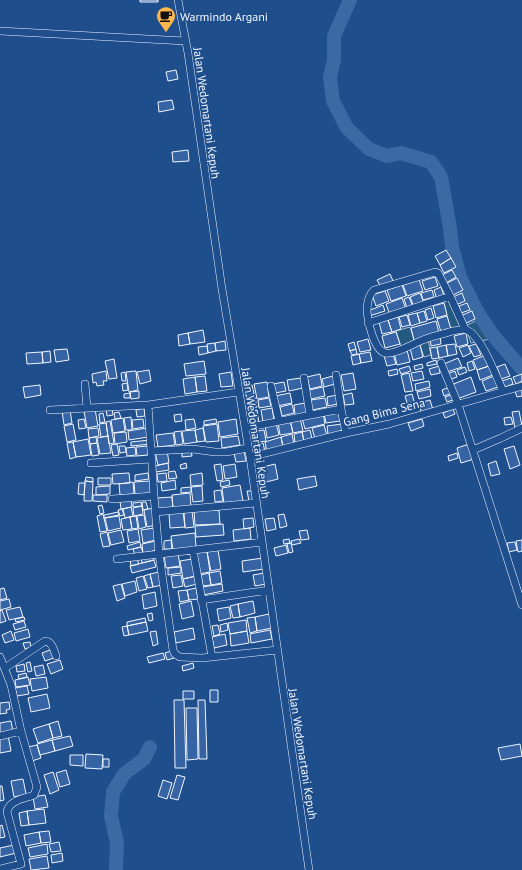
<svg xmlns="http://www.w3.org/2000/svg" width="522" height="870" font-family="'PT Sans',sans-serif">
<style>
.green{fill:#245a82;stroke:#a8bbd7}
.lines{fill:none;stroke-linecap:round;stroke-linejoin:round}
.river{stroke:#3b69a3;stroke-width:14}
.building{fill:#3563a3;stroke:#f2f6ff}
.street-casing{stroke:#f2f6ff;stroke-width:8}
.street{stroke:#1f4e8c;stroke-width:7}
.labels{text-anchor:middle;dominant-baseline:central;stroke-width:3;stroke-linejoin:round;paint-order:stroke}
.poi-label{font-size:12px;fill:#f2f6ff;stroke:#1f4e8c;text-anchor:start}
.street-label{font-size:12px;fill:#f2f6ff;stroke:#1f4e8c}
</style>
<rect width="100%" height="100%" fill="#1f4e8c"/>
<path class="green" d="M449,298l14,29 -12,4 -8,-31z
M478,320l12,19 -19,4 -6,-17z
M410,327l5,16 -14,4 -5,-16z
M428,339l3,16 -7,2 -5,-15z"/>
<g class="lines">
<path class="river" d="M350,0l-16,36v24l-4,17 3,24 14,27 22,21 18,7 14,-3 30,9 10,15 9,51 2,19 8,30 18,36 14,21 30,35
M116,870l1,-27 -6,-27 2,-24 11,-18 20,-15 6,-12"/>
</g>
<path class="building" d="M140,0h18v2h-18z
M176,70l2,9 -10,2 -2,-9z
M172,100l2,9 -15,3 -1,-10z
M188,150l1,11 -16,1 -1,-10z
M446,250l5,8 -11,7 -5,-9z
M451,258l5,9 -12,6 -4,-8z
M452,270l4,7 -10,6 -4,-8z
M390,274l3,7 -12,6 -4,-7z
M435,277l3,9 -13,4 -3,-9z
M457,278l6,12 -10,5 -6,-12z
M419,280l4,11 -16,5 -4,-11z
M402,285l4,11 -15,5 -4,-11z
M441,287l3,9 -7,3 -3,-9z
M432,290l2,7 -11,3 -2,-7z
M385,291l4,10 -13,5 -4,-11z
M420,293l4,10 -10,4 -4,-10z
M462,293l3,8 -9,4 -3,-8z
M409,297l4,10 -6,1 -3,-9z
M402,298l4,11 -16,6 -4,-11z
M444,303l3,12 -11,3 -3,-12z
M467,303l3,7 -9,3 -2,-7z
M383,305l2,6 -16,5 -1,-5z
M431,308l3,10 -6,2 -3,-10z
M424,311l3,10 -7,2 -3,-10z
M472,311l3,8 -11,5 -4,-8z
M417,313l3,10 -9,3 -3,-11z
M407,315l3,10 -8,2 -3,-10z
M447,316l4,13 -10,3 -4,-13z
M398,317l3,12 -9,3 -4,-12z
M388,320l4,12 -10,2 -3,-12z
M436,321l3,12 -25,7 -3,-12z
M203,330l2,12 -15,2 -2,-11z
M396,332l4,12 -15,4 -3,-12z
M188,333l2,11 -11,2 -1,-11z
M466,333l2,11 -11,3 -3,-11z
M440,336l1,8 -10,2 -1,-7z
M368,339l3,11 -11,2 -3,-10z
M225,341l1,9 -10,1 -1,-8z
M354,342l2,7 -6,2 -2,-7z
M215,343l1,8 -8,2 -1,-9z
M455,344l2,10 -9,2 -2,-11z
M476,344l5,11 -7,2 -5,-11z
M420,345l3,12 -10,3 -3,-12z
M446,345l2,11 -9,2 -2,-11z
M468,345l3,8 -8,4 -4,-9z
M207,346l1,7 -9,2 -1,-8z
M437,347l2,11 -7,1 -2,-11z
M67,349l2,11 -13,2 -2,-12z
M356,349l1,5 -5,1 -2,-4z
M407,350l3,12 -13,3 -3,-12z
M50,351l1,11 -8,1 -1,-11z
M42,352l1,11 -16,1 -1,-11z
M370,352l2,9 -11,2 -2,-9z
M359,354l2,9 -8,2 -2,-9z
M393,354l3,10 -9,2 -3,-10z
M486,355l3,11 -12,4 -4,-10z
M458,358l4,9 -15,5 -3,-8z
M114,359l3,19 -8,1 -4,-18z
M436,360l1,4 -10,2v-3z
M204,361l2,13 -20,2 -2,-12z
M472,361l3,8 -6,2 -2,-8z
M422,364l1,4 -8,2 -1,-4z
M505,364l5,12 -9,3 -4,-12z
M409,366l2,5 -10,3 -2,-5z
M439,366l1,7 -9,2 -2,-6z
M489,366l4,9 -13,5 -3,-10z
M465,367l2,5 -8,3 -2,-5z
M397,369l1,5 -9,2 -1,-5z
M149,370l2,11 -11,3 -3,-12z
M106,371l1,10h-4l1,4 -7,1 -1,-4 -3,1 -1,-9z
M136,371l2,19 -9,2 -3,-20z
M422,371l2,8 -11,2 -2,-8z
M455,371l2,6 -8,3 -2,-6z
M125,372l1,9h-4l-1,-8z
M231,372l2,14 -12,1 -2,-13z
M353,373l3,16 -12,2 -3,-16z
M409,373l4,18 -8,1 -4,-17z
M320,374l2,12 -12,3 -3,-12z
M522,374v7l-6,3 -3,-7z
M205,376l2,15 -10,1 -2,-15z
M333,376l2,8 -11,3 -2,-8z
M494,376l4,11 -12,4 -4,-10z
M195,377l2,15 -12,2 -2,-15z
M471,377l5,15 -19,7 -6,-14z
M301,378l2,10 -14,3 -2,-11z
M511,378l2,6 -8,3 -3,-6z
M429,381l1,6 -14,4 -1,-7z
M267,382l2,15 -12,2 -3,-15z
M284,382l2,9 -11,2 -2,-9z
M127,383l1,7 -5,1 -1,-7z
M40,385l1,10 -16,3 -2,-11z
M252,385l5,22 -8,1 -5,-21z
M323,387l2,9 -14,3 -2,-9z
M449,387l3,6 -8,3 -2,-6z
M430,389l1,7 -12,3 -2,-7z
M522,389v7l-5,1 -2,-6z
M139,391v7l-8,1 -1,-7z
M130,393v5h-6v-4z
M290,393l2,10 -15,3 -2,-10z
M352,393l2,11 -9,1 -2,-10z
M412,394l4,14 -7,2 -4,-14z
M337,395l1,9 -10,2 -1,-9z
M451,395l2,5 -6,2 -2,-5z
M269,398l2,8 -12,2 -1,-8z
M325,398l2,9 -15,3 -1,-10z
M430,400l3,10 -12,2 -2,-9z
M305,403l2,10 -12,2 -1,-10z
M292,404l2,9 -12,3 -2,-9z
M112,408l1,7 -6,1 -1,-7z
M144,408l1,8 -8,1 -1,-7z
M272,408l2,12 -11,2 -2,-12z
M95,409l3,17 -11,2 -3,-17z
M453,409l2,5 -10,4 -2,-5z
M70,410l2,13 -8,2 -2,-14z
M257,410l2,13 -9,1 -2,-12z
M338,410l2,11 -14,2 -2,-10z
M519,411l3,15 -7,2 -3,-16z
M119,412l2,6 -6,1 -1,-6z
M103,413l2,9 -5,1 -1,-9z
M323,413l2,11 -20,5 -3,-11z
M181,414l1,7 -7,1 -1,-7z
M131,417l1,13h-6l-2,-12z
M511,417l2,7 -8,1 -1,-7z
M123,418l2,13 -12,2 -2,-13z
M300,418l3,13 -10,2 -3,-13z
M84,419l2,9 -7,1 -1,-9z
M143,419l1,8 -11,2 -1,-9z
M194,419l2,9 -10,2 -1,-10z
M216,419l1,4 -13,2v-4z
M236,419l2,15 -18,3 -2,-15z
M422,419l2,7 -13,5 -3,-8z
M290,420l3,13 -13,2 -2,-13z
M110,421l4,22 -5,1 -3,-22z
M106,423l2,13 -7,1 -2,-13z
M276,423l3,12 -12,3 -2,-13z
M73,424l3,16 -9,2 -3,-16z
M217,424l2,17 -13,1 -3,-16z
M342,424l1,7 -15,3 -1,-8z
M324,425l3,11 -12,3 -3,-11z
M98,428l1,8 -10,2 -1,-9z
M147,428l1,9 -19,3 -1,-9z
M203,428l2,13 -8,1 -2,-12z
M195,430l2,12 -13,2 -2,-13z
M264,430l2,11 -12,2 -2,-11z
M310,430l2,9 -8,2 -2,-9z
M181,431l2,13 -7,1 -2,-13z
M126,432l1,10 -12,2 -1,-11z
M302,432l2,9 -9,2 -1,-9z
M173,433l2,12 -17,2 -2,-12z
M292,434l2,10 -11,3 -2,-10z
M108,436l3,17 -11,1 -3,-16z
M238,436l2,9 -18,3 -1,-10z
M96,437l1,6 -7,1 -1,-6z
M281,437l2,10 -16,5 -2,-10z
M88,439l3,16 -15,2 -3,-15z
M150,440l1,4 -20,2v-4z
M73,442l3,15 -6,2 -3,-16z
M97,443l2,12 -7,1 -2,-12z
M263,443l2,8 -10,3 -2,-8z
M117,444l2,11 -6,1 -2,-11z
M469,444l5,15 -13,4 -4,-15z
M119,446h6l1,6 -6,1z
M148,446v9l-11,1 -1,-9z
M514,446l6,19 -10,4 -6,-20z
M135,447l1,8 -9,1 -1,-8z
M167,450l2,13 -11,2 -3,-13z
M191,450l1,6 -10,1v-6z
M244,451l2,10 -10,1 -2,-9z
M457,453l1,5 -9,3 -1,-5z
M496,461l4,13 -9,2 -3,-12z
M168,463l1,7 -13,2 -1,-6z
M186,463l1,5 -6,1 -1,-4z
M221,464l2,16 -6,1 -3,-16z
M235,464l2,13 -12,2 -2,-13z
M275,464l3,15 -12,3 -3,-15z
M175,471l2,7 -8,1 -1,-7z
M129,473l1,10 -17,1 -1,-10z
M148,473l1,6 -14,2v-6z
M166,473l1,8 -9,1 -1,-8z
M202,473l1,12 -12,1 -1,-11z
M315,476l2,10 -18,4 -2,-11z
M86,477l7,1v4l-8,-1z
M98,478h13v7h-13z
M175,480l1,9 -14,2 -1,-8z
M229,480l1,5 -9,2 -1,-5z
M85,481l8,1 -1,19h-8z
M150,481l1,12 -16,1 -1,-12z
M133,482l1,12 -14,1 -1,-11z
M79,483h6l-1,12 -6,-1z
M240,485l3,16 -19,3 -2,-16z
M110,486v8l-14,1v-8z
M202,486l1,15 -10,1 -2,-15z
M191,487v5l-10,1v-5z
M221,490l2,11 -8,1 -1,-11z
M247,491h5l2,9 -5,1z
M190,493l1,14 -18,2 -1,-14z
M93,495h14v7l-14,-1z
M172,497l1,12 -15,1 -1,-12z
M131,499l1,8 -11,2 -1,-8z
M141,502l1,4 -9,1v-4z
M142,502h4l2,7 -5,1z
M102,505l2,8 -4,1 -2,-8z
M142,506l1,8 -9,2 -1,-8z
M131,507l2,9 -8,2 -2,-9z
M153,508l3,17 -9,2 -3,-17z
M122,509l2,6 -4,1 -2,-6z
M219,510l1,14 -25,1 -1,-14z
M192,511l2,16 -9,1 -1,-16z
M118,512l1,3 -15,3v-3z
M183,512l2,15 -15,1 -1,-15z
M103,514l4,17 -7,1 -3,-16z
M284,514l3,12 -7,2 -2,-13z
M144,515l2,12 -7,2 -2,-13z
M119,516l2,12 -13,3 -3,-13z
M136,516l2,12 -6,1 -2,-12z
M130,517l2,12 -9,1 -2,-11z
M253,518l1,9 -10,2 -1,-10z
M274,518l2,11 -9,2 -2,-12z
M223,524l1,11 -28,2 -1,-11z
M154,528l2,12 -13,3 -2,-13z
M250,528l1,11 -17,2 -1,-11z
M138,529l2,12 -11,2 -2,-12z
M121,530l3,12 -13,3 -3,-12z
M307,530l2,9 -8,1 -2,-9z
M107,532l3,14 -7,1 -3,-13z
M195,533l1,15 -23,3 -2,-15z
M289,539l1,4 -6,1 -1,-4z
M299,539l2,4 -9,2 -1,-4z
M171,540l1,9h-8v-8z
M522,540v11l-4,1 -2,-11z
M156,541l2,9 -15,3 -1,-9z
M140,542l1,5 -13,3 -1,-4z
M515,542l2,8 -8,2 -2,-9z
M291,543l2,9 -4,1 -2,-9z
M286,545l2,8 -12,3 -2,-8z
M141,547l2,6 -8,2 -2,-6z
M218,550l3,19 -10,2 -4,-19z
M207,551l3,21 -12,2 -3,-21z
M178,553l2,13 -14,2 -2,-13z
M152,555l2,5 -12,3 -1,-5z
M263,558l1,11 -21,3 -1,-11z
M137,559l2,5 -8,2 -1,-6z
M192,559l4,17 -13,3 -3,-18z
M154,560l2,7 -24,6 -2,-7z
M181,567v6l-13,2v-7z
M220,571l2,12 -11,2 -2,-12z
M159,572l3,13 -9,2 -3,-13z
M209,573l2,12 -8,1 -2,-11z
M264,573l2,11 -11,2 -2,-11z
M150,574l3,13 -5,1 -4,-12z
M181,575l2,11 -10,2 -2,-12z
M143,576l4,13 -8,2 -3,-13z
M196,576l1,8 -12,3 -2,-8z
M135,581l2,11 -12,4 -3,-12z
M121,584l4,14 -8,3 -4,-15z
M222,584l1,7 -20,4 -1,-8z
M4,588l3,10 -7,2v-11z
M196,588l2,11 -9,1 -2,-10z
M187,590l2,10 -9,2 -2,-11z
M155,592l2,14 -13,3 -2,-14z
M9,599l2,8 -11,3v-9z
M191,601l3,15 -12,3 -3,-15z
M253,601l2,12 -15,4 -2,-13z
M238,604l2,13 -7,1 -3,-12z
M20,607l3,10 -14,3 -3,-10z
M229,607l2,11 -12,3 -2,-12z
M2,610l4,11 -6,2v-12z
M152,613l1,7 -4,1 -2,-7z
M269,614l3,14 -15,3 -2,-14z
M24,617l1,3 -9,2 -1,-3z
M255,617l2,14 -7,2 -3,-15z
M145,618l1,4 -19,4v-4z
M246,620l1,11 -17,3 -2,-11z
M24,621l2,6 -11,3 -2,-6z
M146,622l2,9 -19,4 -2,-9z
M227,623l1,7 -7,2 -1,-7z
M218,625l2,9 -6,2 -2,-10z
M127,626l2,9 -5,1 -2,-9z
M193,628l2,11 -19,4 -2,-11z
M28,629l2,8 -14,4 -2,-8z
M270,630l2,9 -21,4 -1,-9z
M11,631l3,9 -9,3 -3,-8z
M156,631l2,13 -5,2 -3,-14z
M247,631l2,12 -18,3 -1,-12z
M225,634l2,11 -13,3 -2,-11z
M30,642l1,5 -6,2 -2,-6z
M50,650l4,8 -9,3 -3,-8z
M171,651l3,7 -7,2 -2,-7z
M163,653l2,6 -16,4 -2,-6z
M60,660l3,9 -12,5 -4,-10z
M30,662l2,9 -4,1 -2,-9z
M193,663l1,5 -11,3 -1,-5z
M24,664l1,7 -8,1 -1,-6z
M43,665l2,9 -9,2 -2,-9z
M26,673l1,4 -8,2 -1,-4z
M28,677l2,8 -14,2 -1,-7z
M46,677l2,11 -16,3 -2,-12z
M27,686l2,8 -12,2 -2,-8z
M210,690h8v12h-8z
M183,691h11v8h-11z
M47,694l3,14 -19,4 -3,-14z
M174,700h10l2,68h-11z
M198,700h7l2,59h-8z
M9,702l1,7 -4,1 1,3 -7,1v-11z
M186,708h11l1,51 -11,1z
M11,721l2,11 -13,3v-12z
M58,721l4,15 -9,2 -4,-14z
M49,724l4,14 -15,5 -5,-14z
M8,735l3,16 -11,2v-16z
M70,736l3,10 -18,5 -3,-11z
M52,740l3,11 -15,4 -3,-11z
M520,744l2,12 -21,4 -3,-12z
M37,745l4,13 -9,3 -4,-14z
M86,754l17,1 -1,14 -17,-1z
M70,755h13v11l-13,-1z
M103,759h6v8h-6z
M66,770l4,14 -10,3 -4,-14z
M53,772l6,18 -9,4 -6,-19z
M177,775l8,2 -7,23 -8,-2z
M23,779l3,15 -12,3 -3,-16z
M163,780l9,3 -5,16 -9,-3z
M0,786h2l2,14 -4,1z
M45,795l3,12 -13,2 -2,-12z
M44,809l2,14 -17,2 -2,-14z
M27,811l2,14 -8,1 -2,-13z
M2,825l3,12 -5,1v-12z
M49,831l2,11 -10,1 -2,-11z
M39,832l2,11 -15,3 -2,-11z
M59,842l2,9 -10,1 -2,-8z
M47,844l1,10 -18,3 -2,-9z
M14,845l2,8 -16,4v-9z
M62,853l1,8 -11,2 -1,-8z
M47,856l2,12 -18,2 -2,-11z"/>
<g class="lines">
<g class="street-casing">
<path id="street" d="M178,0l10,53 34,236 28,168 59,413
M0,31l185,10
M450,296l-12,-23 -3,-1 -61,18c-6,5 -7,14 -7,22 1,10 7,38 18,41 10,2 29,-10 38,-13 8,-4 18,-5 26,-8 5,-1 14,-4 18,-2 15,7 29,46 36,61
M368,323l82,-27 15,33
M441,363l17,41 64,201
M304,378l6,37
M85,384l2,24
M271,386l8,35
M148,405l6,91 5,58 14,96 2,4 5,3 22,1 75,-8
M341,409l5,24
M50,410l98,-5 90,-13
M245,428l96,-19 -5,-34
M473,450l28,-12 21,-10
M151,451l42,-2 22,3h11l22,-4
M250,457l96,-24 43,-9 133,-38
M91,463l60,-4
M112,499l42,-3
M155,512l102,-9
M193,550l19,107
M117,559l145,-17
M201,600l68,-10
M0,657l11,28 10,46 16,56 -3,8c-10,4 -25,5 -27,17l14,52 -21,5
M5,668l40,-27c7,0 9,9 11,15
M0,736l21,-5"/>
</g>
<use href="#street" class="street"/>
</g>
<defs>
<g id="cafe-pin" transform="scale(1)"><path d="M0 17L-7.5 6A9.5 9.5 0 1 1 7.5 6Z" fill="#ffb74d" stroke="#1f4e8c"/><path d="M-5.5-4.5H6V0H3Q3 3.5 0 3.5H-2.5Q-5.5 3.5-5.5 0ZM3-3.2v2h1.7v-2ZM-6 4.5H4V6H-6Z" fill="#111"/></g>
</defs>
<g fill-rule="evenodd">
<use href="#cafe-pin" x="166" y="16"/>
</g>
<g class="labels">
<g class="poi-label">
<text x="180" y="16">Warmindo Argani</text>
</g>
<g class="street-label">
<text transform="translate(207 113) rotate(82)">Jalan Wedomartani Kepuh</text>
<text transform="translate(384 412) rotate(-14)">Gang Bima Sena</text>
<text transform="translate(256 433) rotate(81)">Jalan Wedomartani Kepuh</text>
<text transform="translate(303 754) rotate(81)">Jalan Wedomartani Kepuh</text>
</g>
</g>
</svg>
